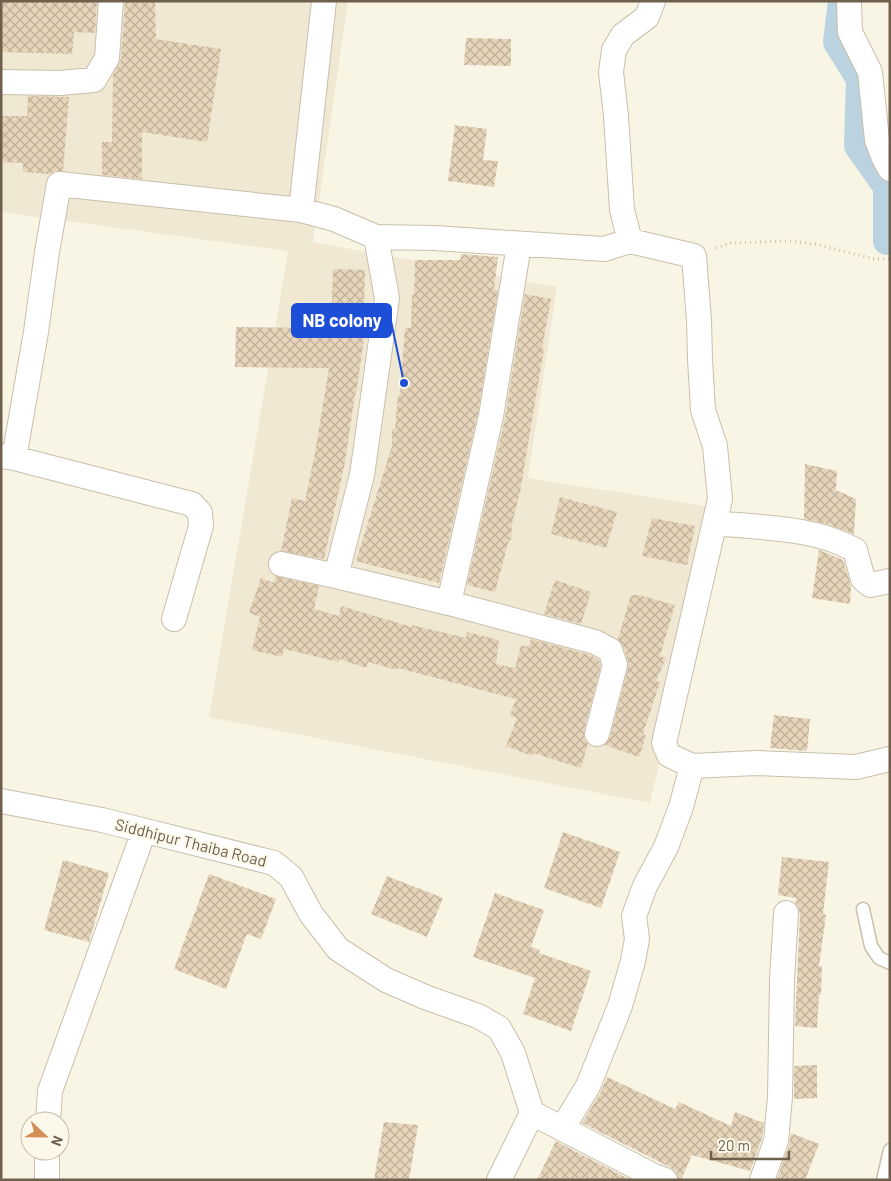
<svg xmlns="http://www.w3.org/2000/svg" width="891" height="1181" font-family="Barlow,sans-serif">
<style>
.residential{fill:#f0e8d3}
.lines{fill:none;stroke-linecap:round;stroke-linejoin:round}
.canal{stroke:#bbd3e0;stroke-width:28}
.building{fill:url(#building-cross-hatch)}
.service-casing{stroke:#c8bfac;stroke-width:15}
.minor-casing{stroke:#c8bfac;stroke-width:26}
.path{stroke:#d0bda3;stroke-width:3;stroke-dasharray:1 4;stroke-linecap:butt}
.service{stroke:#fff;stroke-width:12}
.minor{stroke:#fff;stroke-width:24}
.labels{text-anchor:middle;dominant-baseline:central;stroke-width:4.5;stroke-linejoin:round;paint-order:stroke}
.street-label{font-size:16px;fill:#6e604d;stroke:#fdf9ea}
.leader{fill:none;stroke:#1d4ed8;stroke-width:2}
.callout-dot{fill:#1d4ed8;stroke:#fdf9ea;stroke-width:2}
.callout{fill:#1d4ed8;stroke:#1d4ed8;stroke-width:2}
.callout-label{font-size:18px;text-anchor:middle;font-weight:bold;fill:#fff}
</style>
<defs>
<pattern id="building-cross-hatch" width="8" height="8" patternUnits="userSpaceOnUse" patternTransform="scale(1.25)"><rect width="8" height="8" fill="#e6d5ba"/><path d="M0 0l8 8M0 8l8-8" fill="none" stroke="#bfb099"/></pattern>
</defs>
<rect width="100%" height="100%" fill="#f9f5e4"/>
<path class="residential" d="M1,1h347l-35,241 244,45 -29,191 191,30 -69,295 -441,-86 79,-466 -287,-39z"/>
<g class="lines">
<path class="canal" d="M842,1l-5,41 23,37 -2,67 29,41v54"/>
</g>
<path class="building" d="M1,1h96l-2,32 -21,-1 -2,22 -71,-2z
M125,1h30l1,38 65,10 -14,93 -65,-10v47l-40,-4v-33h10l1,-67 8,-16z
M466,38l45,1v27l-47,-1z
M28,96l41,1 -6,74h-9l-4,3 -27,-2v-9l-22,-1v-46h26z
M455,125l32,4 -4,31 15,1 -4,26 -46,-6z
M461,254l37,3 -4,32 4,1 -20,123 -39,170 -83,-22 36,-115v-17h3l3,-34h2l5,-67h6l1,-33h2l1,-35h45z
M333,269l32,1 -1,41h4l-12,83h-1l-10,68 -21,97 -43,-8 11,-53 13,3 10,-48 14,-85 -94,-1 1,-40 95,1z
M525,294l26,5 -9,50h2l-24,143 -8,32 -1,16h-2l-14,52 -28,-7 38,-167z
M805,464l32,7 -1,19 20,9 -2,35 -27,-10 -23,-5z
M560,497l57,15 -11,36 -55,-14z
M652,518l43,8 -8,39 -45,-9z
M819,550l24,10 8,25 -1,19 -38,-6z
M276,576l43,10 -5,23 25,7 2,-10 71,21v-2l54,13 1,-6 32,8 -3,24 19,4 6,-23 8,2 2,-8 59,16 9,5 2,5 -17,66v7l4,6 -7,24 -48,-15 -1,3 -26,-10 11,-28 -7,-3 6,-16 -118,-31 -1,2 -29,-8 -2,6 -27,-9v3l-55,-13 -2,8 -30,-7 8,-33 -11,-4 12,-35 13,5z
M555,580l36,12 -10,32 -37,-10z
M631,595h8l36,10 -15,51 6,2 -10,23 4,1 -17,52 3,2 -7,21 -34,-12 5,-8 18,-69v-7l-5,-15 -5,-7z
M774,715l36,4 -3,32 -37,-3z
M563,832l57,20 -19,56 -57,-20z
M782,857l47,5 -6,52 3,1 -7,51h3l-1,29h-2l-2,33 -22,-2 5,-112 -2,-7 -3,-4 1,-5 -18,-3z
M63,860l46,13 -20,69 -45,-12z
M209,874l67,25 -15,40 -14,-5 -21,55 -52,-20z
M387,876l56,22 -16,39 -56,-23z
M495,893l49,17 -13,37 9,3 -1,3 52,18 -20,60 -48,-17 12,-36 -62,-21z
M817,1065v33l-23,1v-33z
M607,1077l68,32 4,-7 52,24 4,-14 29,11 -2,15 -12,33 -58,-16 -11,25h-3l-2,-8 -6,-5 -88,-44 18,-30z
M384,1122l34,3 -9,55h-35z
M791,1133l28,11 -14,36 -28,-1 12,-34z
M556,1141l9,5 66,34h-94z"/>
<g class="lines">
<g class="service-casing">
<path id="service" d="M863,909l8,37 8,12 11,5
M883,1180l7,-30"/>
</g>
<g class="minor-casing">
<path id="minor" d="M653,1l-6,16 -24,18 -9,15 -3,22 5,44 6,94 8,31 64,15 5,64 1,39 3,51 12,36 5,53 -56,244 5,12 23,11 64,-3 100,4 34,-8
M849,1l1,31 20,40 7,68 7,18 6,11
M1,82l59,1 34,-3 13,-22 4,-57
M301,210l23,-209
M376,237l58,1 170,11 26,-8
M1,456l13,2 178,46 8,9 1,13 -27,93
M14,458l22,-126 11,-80 12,-68 242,26 33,9 42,18 11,61 -25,177 -26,101 113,27 146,39 15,8 5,15 -18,69
M715,523c47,5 99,4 140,27l8,29 7,6 20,-4
M281,564l55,12
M449,603l42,-187 28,-171
M1,801l101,19 172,43 17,14 20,37 27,35 48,31 39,17 53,19 21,12 14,25 19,60 122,63 11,4
M48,1121l2,-30 94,-260
M562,1129l26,-43 32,-80 13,-45 4,-22 -3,-23 11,-30 21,-39 15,-40 11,-41
M47,1151v29
M499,1180l33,-67
M762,1180l14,-39 4,-44 2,-117 4,-67"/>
</g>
<path class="path" d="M716,248l15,-5 58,-2 26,3 59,15h16"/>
<use href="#service" class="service"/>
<use href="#minor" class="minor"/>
</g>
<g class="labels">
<g class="street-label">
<text transform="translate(191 842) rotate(14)">Siddhipur Thaiba Road</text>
</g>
</g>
<path class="leader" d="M404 383L391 321"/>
<circle class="callout-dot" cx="404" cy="383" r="5"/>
<rect class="callout" x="292" y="304" width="99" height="33" rx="5"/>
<g class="callout-label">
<text x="342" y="327">NB colony</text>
</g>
<rect width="891" height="1181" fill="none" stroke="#6e604d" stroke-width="5"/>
<g transform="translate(45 1136) rotate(112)"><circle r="24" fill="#fdf9ea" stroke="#c4bcab"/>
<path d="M0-4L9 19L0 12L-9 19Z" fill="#d58d57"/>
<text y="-8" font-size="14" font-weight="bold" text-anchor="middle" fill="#6e604d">N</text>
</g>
<path d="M711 1151v8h78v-8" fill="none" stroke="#6e604d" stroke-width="2.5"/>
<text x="718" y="1151" font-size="15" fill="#6e604d" stroke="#fdf9ea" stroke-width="4" paint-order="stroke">20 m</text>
</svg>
